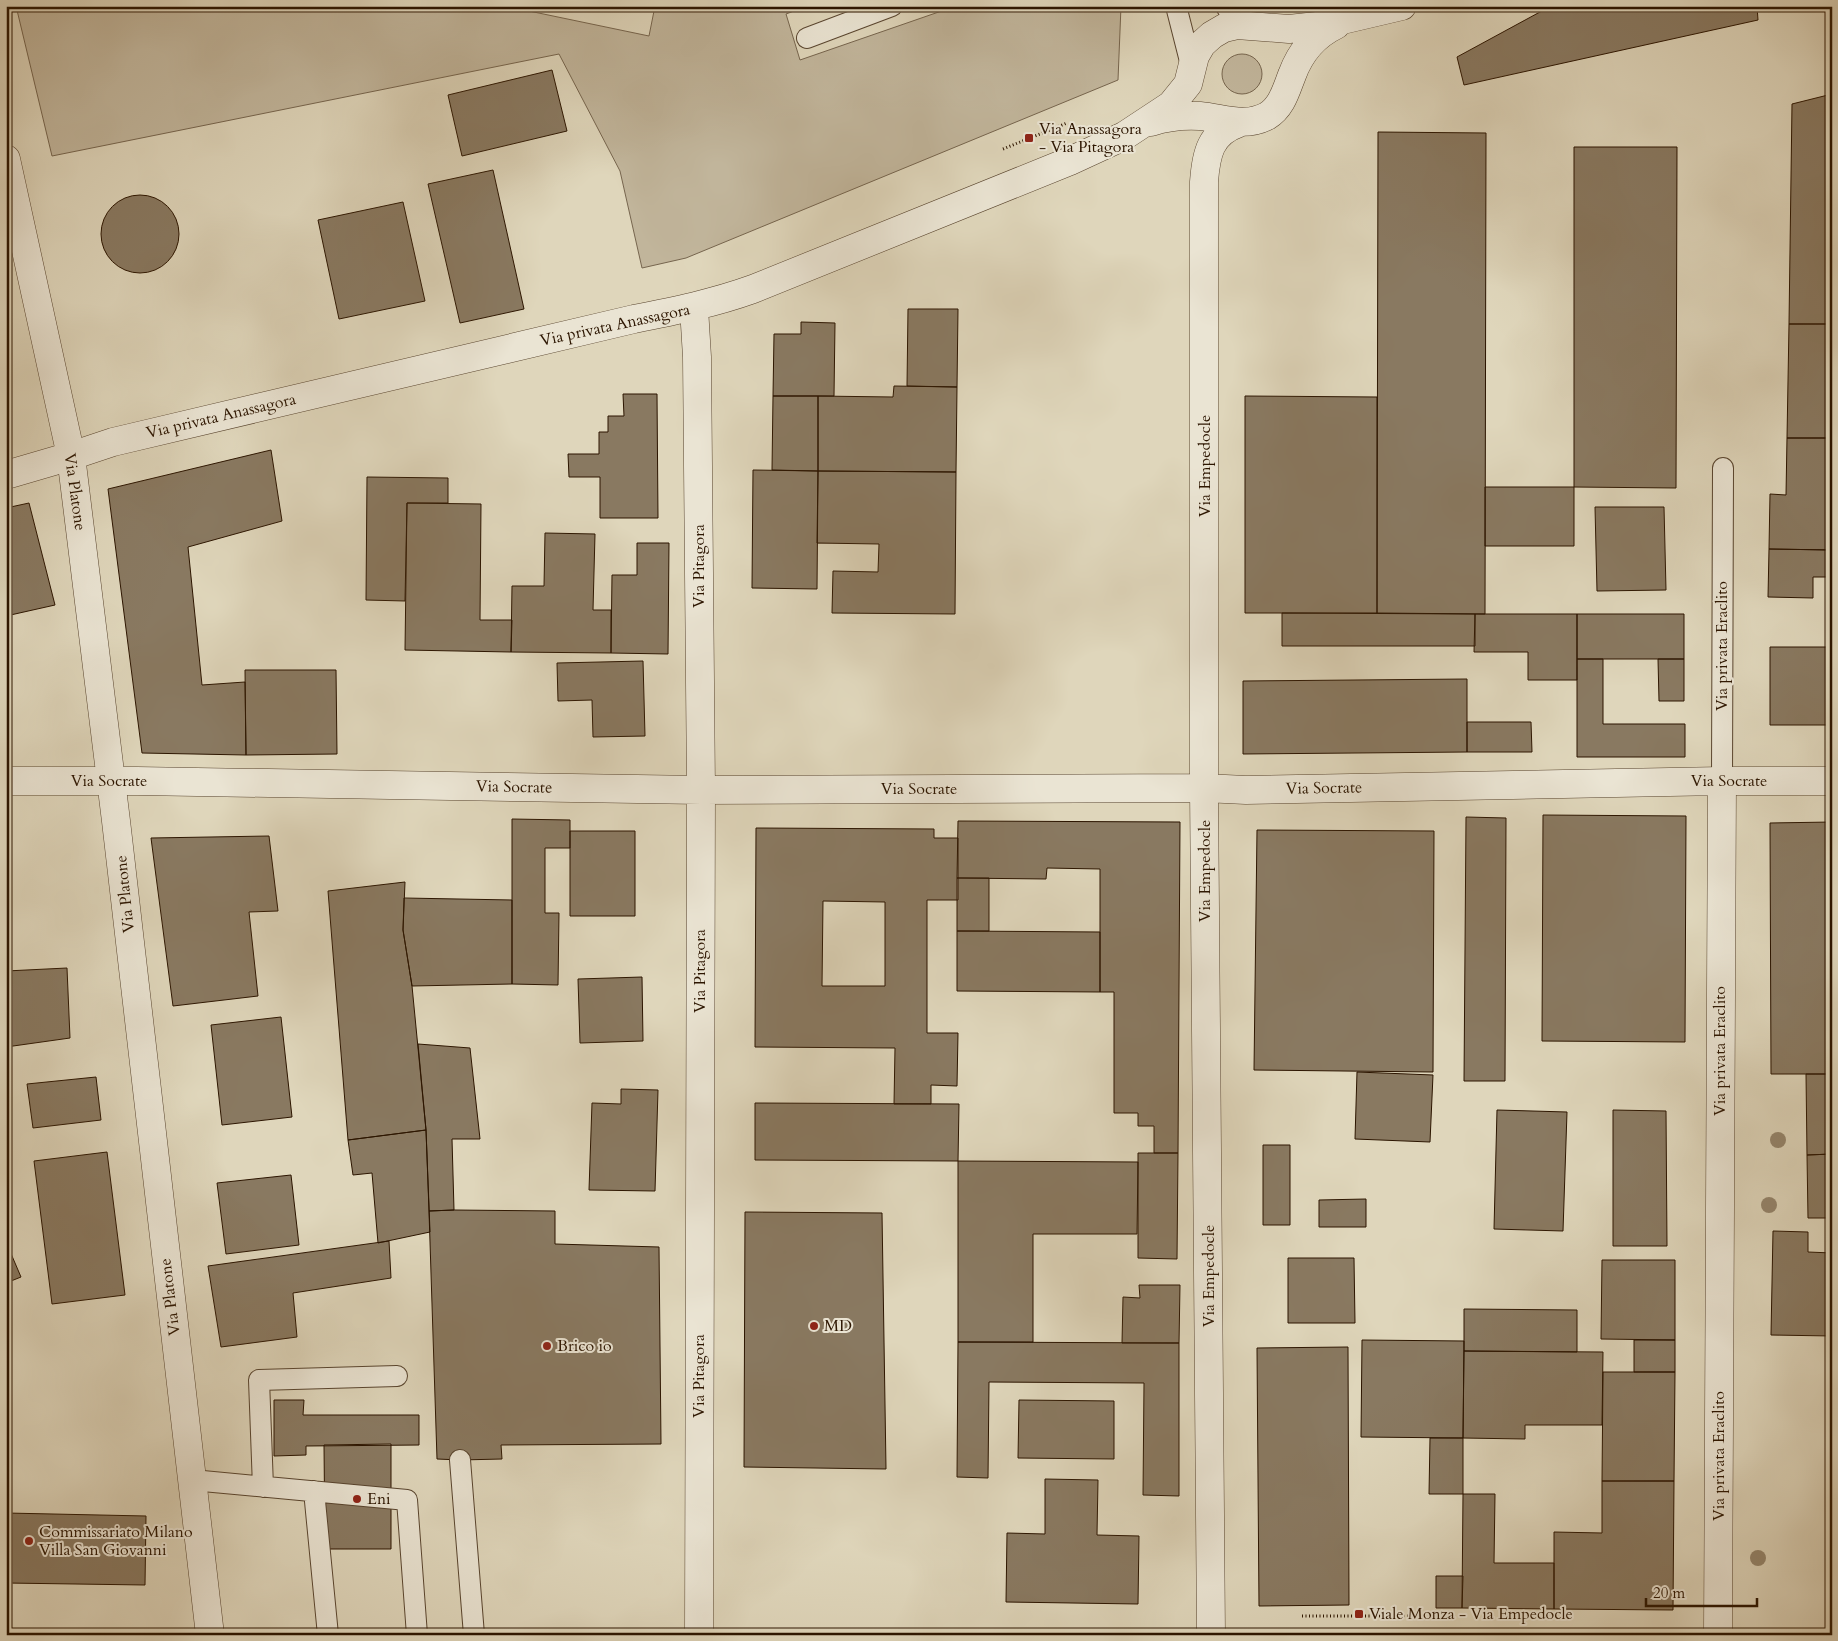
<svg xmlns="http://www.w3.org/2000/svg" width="1838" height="1641" font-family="Cardo,serif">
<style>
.green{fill:#c1b59b;stroke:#76654e}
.building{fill:#897961;stroke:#2c1500;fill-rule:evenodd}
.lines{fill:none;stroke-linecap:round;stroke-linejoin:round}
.lane-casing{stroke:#59452f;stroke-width:22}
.street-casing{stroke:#59452f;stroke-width:29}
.path{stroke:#2c1500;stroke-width:3;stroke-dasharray:1 2.5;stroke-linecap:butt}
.lane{stroke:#eae4d3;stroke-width:20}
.street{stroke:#eae4d3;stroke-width:28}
.tree{fill:#95866d}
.poi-dot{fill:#8f2418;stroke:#eae4d3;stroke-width:2}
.labels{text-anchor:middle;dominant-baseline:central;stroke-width:4;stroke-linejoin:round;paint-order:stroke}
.poi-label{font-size:16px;fill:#2c1500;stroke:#eae4d3;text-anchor:start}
.street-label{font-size:16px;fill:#2c1500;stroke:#eae4d3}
</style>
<rect width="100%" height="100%" fill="#dfd6bb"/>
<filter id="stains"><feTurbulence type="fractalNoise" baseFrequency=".004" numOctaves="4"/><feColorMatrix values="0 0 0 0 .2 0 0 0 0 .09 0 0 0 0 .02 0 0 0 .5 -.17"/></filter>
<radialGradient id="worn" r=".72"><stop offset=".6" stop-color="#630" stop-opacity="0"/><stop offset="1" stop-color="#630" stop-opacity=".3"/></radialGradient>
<path class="green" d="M16,6h489l144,30 6,-30h152l-21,8 14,46 156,-54h165l-3,74 -432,178 -44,10 -22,-97 -61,-117 -507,102z
M1222 74a20 20 0 1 1 40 0a20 20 0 1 1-40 0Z"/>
<path class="building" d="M1551,6h206l1,14 -294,65 -7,-28z
M552,70l15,61 -105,25 -14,-61z
M1832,94v230h-43l3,-220z
M1378,132l108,1 -1,481 -108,-1z
M1574,147h103l-1,341 -102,-1z
M493,170l31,139 -64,14 -32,-139z
M101 234a39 39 0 1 1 78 0a39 39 0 1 1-78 0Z
M403,202l22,99 -86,18 -21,-99z
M908,309h50l-1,78 -50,-1z
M801,322l34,1 -1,73h-61l1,-62h27z
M1789,324h43v114h-45z
M894,386l63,1 -1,85 -138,-1v-75l75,1z
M623,394h34l1,124h-58v-41h-31l-1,-23h31v-22h9v-16h16z
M773,396h45v75l-46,-1z
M1245,396l132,1v216h-132z
M1787,438h45v112l-63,-1 1,-55 16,1z
M271,450l11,71 -94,26 14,138 43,-3 1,73 -104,-2 -34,-264z
M753,470l65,1 -1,118 -65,-1z
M818,471l138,1 -1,142 -123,-1 1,-42 45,1 1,-28 -62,-1z
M367,477l81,1v25h-41l-2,98 -39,-1z
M1485,487h89v59h-89z
M29,503l26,102 -49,11v-108z
M407,503l74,1 -1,116h32l-1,32 -106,-2z
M1595,507h69l2,83 -69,1z
M545,533l50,1 -2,76h18v43l-100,-1 1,-66h32z
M637,543h32l-1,111 -57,-1 1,-78h25z
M1769,549l63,1v27h-19v21l-45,-1z
M1282,613l193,1v32h-193z
M1475,614h102v66h-49v-28h-54z
M1577,614h107v45h-107z
M1770,647h62v78h-62z
M1577,659h26v65h82v33h-108z
M1658,659h26v42h-25z
M643,661l2,75 -52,1 -1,-37 -34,1 -1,-38z
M245,670h91l1,84 -91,1z
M1467,679v73l-224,2v-73z
M1467,722h64l1,30h-65z
M1543,815l143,1 -1,226 -143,-1z
M1466,817l40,1 -1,263h-41z
M512,819l58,1v28h-25v65h14l-1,72 -46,-1z
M958,821l222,1 -2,331h-24v-27h-16v-13h-24v-121h-14v-123l-53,-1 -1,11 -89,-1z
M1832,822v252h-61l-1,-251z
M756,828l178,1v9h24v62h-31v133h31l-1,53 -26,-1v19h-37l1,-56 -140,-1zM823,901l62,1v84h-63z
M1257,830l177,1 -1,241 -179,-2z
M570,831h65v85h-65z
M269,836l9,75 -29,1 9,84 -85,10 -22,-168z
M957,878h32v53h-32z
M405,882l-2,48 9,56 14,144 -78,10 -20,-249z
M404,898l108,2v84l-100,2 -9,-56z
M957,931l143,1v60l-143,-1z
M67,968l3,70 -64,9v-76z
M642,977l1,64 -63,2 -2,-64z
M281,1017l11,100 -70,8 -11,-100z
M418,1044l52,4 10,91h-28l2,71 -25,1 -3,-81z
M1357,1072l76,3 -3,67 -75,-3z
M1806,1074h26v80l-25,1z
M96,1077l5,43 -68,8 -6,-44z
M621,1089l37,1 -3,101 -66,-1 3,-87 29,1z
M755,1103l204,1 -1,57 -203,-1z
M1497,1110l70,2 -4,119 -69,-2z
M1613,1110l53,1 1,135h-54z
M426,1130l4,102 -52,11 -6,-70 -19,2 -5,-35z
M1263,1145h27v80h-27z
M107,1152l18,143 -73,9 -18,-143z
M1138,1153h40l-1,106 -39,-1z
M1832,1154v64h-24l-1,-63z
M958,1161l180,1 -1,72h-104v108h-75z
M291,1175l8,70 -73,9 -9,-71z
M1366,1199v28h-47v-27z
M454,1210l101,1v33l104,3 2,197 -160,1 1,14 -42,1 -23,-1 -8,-248z
M745,1212l137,1 4,256 -142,-2z
M1773,1231l35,1v20l24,1v83l-61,-1z
M389,1241l2,37 -98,15 4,44 -76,10 -13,-81z
M6,1242l15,35 -15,6z
M1288,1258h66l1,65h-67z
M1602,1260h73v80l-74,-1z
M1139,1285h41l-1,58h-57l1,-46 17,1z
M1464,1309l113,1v42l-113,-1z
M1362,1340l102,1 -1,97 -102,-1z
M1634,1340h41v32h-41z
M958,1342l221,1v153l-36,-1 1,-112 -155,-1 -1,96 -31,-1z
M1348,1347l1,258 -90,1 -2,-258z
M1464,1351l139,1 -1,73h-77v14l-62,-1z
M1603,1372h72l-1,109h-72z
M274,1400h30l-1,15h116v30l-113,1v9l-32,1z
M1019,1400l95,1v58l-96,-1z
M1430,1438h33v56h-34z
M391,1444v105h-66l-1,-104z
M1045,1479l53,1 -1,55 42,1 -1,68 -132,-2 1,-69 38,1z
M1602,1481h72l-1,129 -119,-1v-77l48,1z
M1463,1494h32l-1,69h60v46l-92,-1z
M6,1513l140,3 -1,69 -139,-2z
M1436,1576h27l-1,32h-26z"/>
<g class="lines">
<g class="lane-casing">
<path id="lane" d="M1176,6l16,63
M1226,6l3,5 22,15
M807,38l85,-32
M1722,781l1,-313
M460,1460l14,175
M192,1480l215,20 10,135
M263,1487l-4,-107 138,-4
M314,1491l14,144"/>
</g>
<g class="street-casing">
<path id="street" d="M1151,122c15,-5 32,-7 49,-6 23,2 44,12 67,0 15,-9 19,-26 25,-41 8,-22 23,-40 44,-50
M6,159l65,297 45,365 94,814
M694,308l3,49 4,433 -2,845
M6,475l65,-19 42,-14 521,-123c41,-8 80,-16 119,-30l317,-128 54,-25 47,-31 17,-21 7,-28 7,-12 10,-9 12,-7 13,-3 52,4 28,-3 85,-20
M6,781h131l564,9 503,-2 42,2 476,-9h110
M1211,1635l-7,-847v-606c2,-28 6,-49 35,-59
M1718,1635l4,-854"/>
</g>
<path class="path" d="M1003,149l64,-26
M1302,1616h112"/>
<use href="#lane" class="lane"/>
<use href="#street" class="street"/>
</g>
<g class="tree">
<circle cx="1778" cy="1140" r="8"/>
<circle cx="1769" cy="1205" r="8"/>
<circle cx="1758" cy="1558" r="8"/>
</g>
<g class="poi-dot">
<rect x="1024" y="133" width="10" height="10" rx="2.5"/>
<circle cx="814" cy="1326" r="5"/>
<circle cx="547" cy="1346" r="5"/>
<circle cx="357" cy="1499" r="5"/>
<circle cx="29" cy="1541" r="5"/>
<rect x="1354" y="1609" width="10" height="10" rx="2.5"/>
</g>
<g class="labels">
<g class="poi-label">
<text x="1039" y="129">Via Anassagora<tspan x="1039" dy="18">- Via Pitagora</tspan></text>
<text x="824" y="1326">MD</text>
<text x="557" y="1346">Brico io</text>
<text x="367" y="1499">Eni</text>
<text x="39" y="1532">Commissariato Milano<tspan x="39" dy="18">Villa San Giovanni</tspan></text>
<text x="1369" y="1614">Viale Monza - Via Empedocle</text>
</g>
<g class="street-label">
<text transform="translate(615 325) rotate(-12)">Via privata Anassagora</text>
<text transform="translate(221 416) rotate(-13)">Via privata Anassagora</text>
<text transform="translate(1205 466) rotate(-90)">Via Empedocle</text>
<text transform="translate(75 492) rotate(82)">Via Platone</text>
<text transform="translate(699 566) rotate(-90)">Via Pitagora</text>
<text transform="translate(1722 646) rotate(-90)">Via privata Eraclito</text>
<text x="109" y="781">Via Socrate</text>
<text x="1729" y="781">Via Socrate</text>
<text transform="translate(514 787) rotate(1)">Via Socrate</text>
<text transform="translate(1324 788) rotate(-1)">Via Socrate</text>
<text x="919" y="789">Via Socrate</text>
<text transform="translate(1205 871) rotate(-90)">Via Empedocle</text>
<text transform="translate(125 894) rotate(-96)">Via Platone</text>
<text transform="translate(700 971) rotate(-90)">Via Pitagora</text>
<text transform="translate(1720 1051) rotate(-90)">Via privata Eraclito</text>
<text transform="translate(1209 1276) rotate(-90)">Via Empedocle</text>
<text transform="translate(170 1297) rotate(-97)">Via Platone</text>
<text transform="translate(699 1376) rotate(-90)">Via Pitagora</text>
<text transform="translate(1719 1456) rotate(-90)">Via privata Eraclito</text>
</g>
</g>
<rect width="1838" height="1641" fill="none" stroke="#dfd6bb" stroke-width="25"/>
<rect x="8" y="8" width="1823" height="1626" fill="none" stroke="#2c1500" stroke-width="2.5"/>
<rect x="12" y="12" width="1813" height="1616" fill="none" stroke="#2c1500"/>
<path d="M1646 1598v8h111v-8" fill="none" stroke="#2c1500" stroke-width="2.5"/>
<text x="1653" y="1598" font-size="15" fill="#2c1500" stroke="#eae4d3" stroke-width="4" paint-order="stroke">20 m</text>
<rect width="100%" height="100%" filter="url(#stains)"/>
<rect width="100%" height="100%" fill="url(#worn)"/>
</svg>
